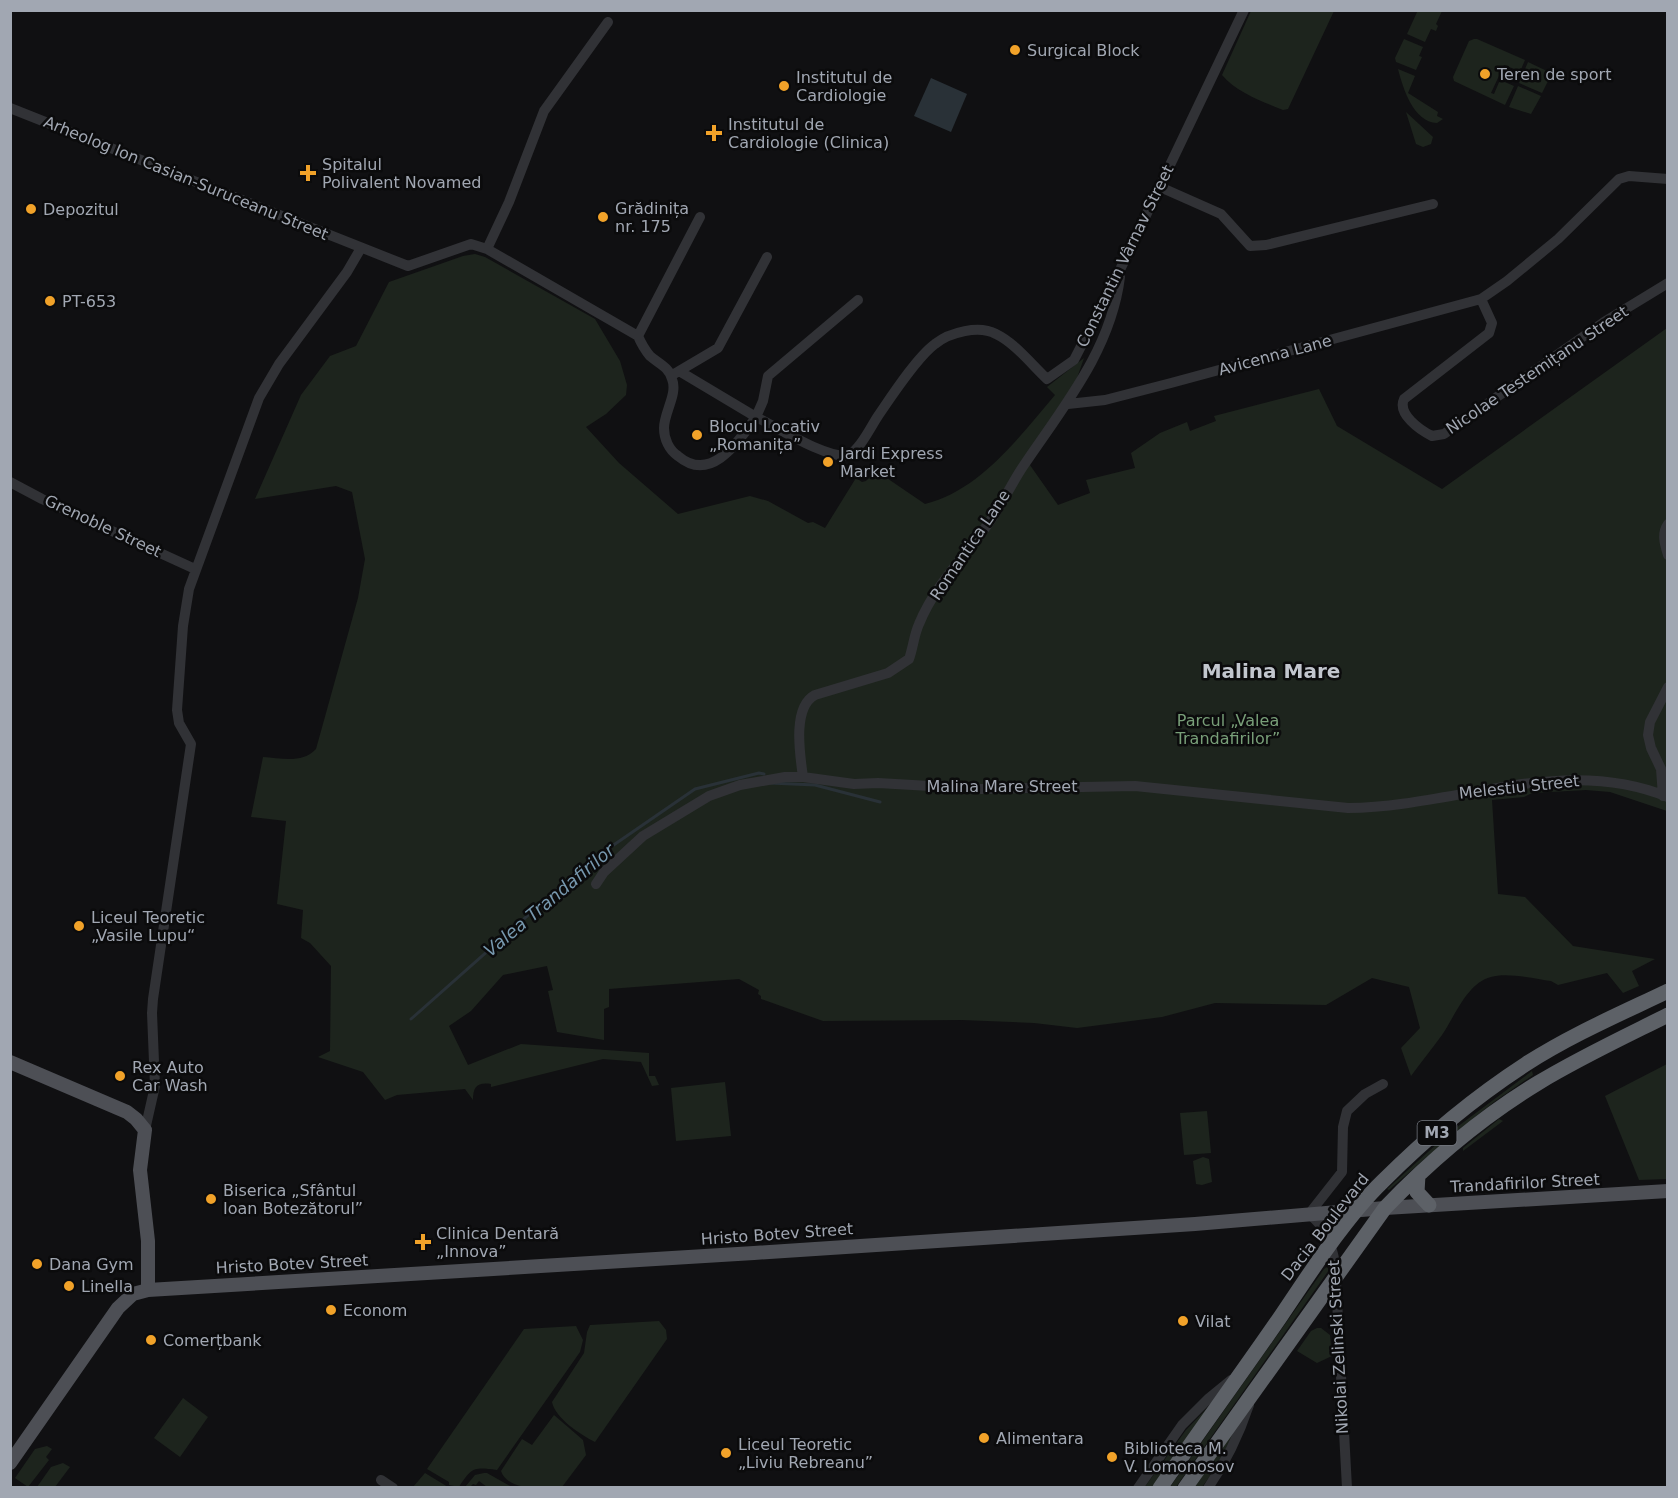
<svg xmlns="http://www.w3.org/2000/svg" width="1678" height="1498" font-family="'DejaVu Sans',sans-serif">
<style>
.green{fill:#1d241d}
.water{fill:#293137}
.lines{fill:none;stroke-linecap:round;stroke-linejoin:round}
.stream{stroke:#293137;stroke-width:3}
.minor{stroke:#313236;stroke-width:10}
.major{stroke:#4d4f55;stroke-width:14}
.highway{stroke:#5d6167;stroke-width:15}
.poi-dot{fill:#f1a229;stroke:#0b0b0c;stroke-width:2}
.labels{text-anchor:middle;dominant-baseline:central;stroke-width:5;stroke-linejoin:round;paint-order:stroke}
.shield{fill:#0b0b0c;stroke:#747880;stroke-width:1.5}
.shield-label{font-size:15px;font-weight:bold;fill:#a1a7b2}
.poi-label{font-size:16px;fill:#a1a7b2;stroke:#0b0b0c;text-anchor:start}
.street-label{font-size:16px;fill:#a1a7b2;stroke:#0b0b0c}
.park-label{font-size:16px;fill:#789e78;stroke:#0b0b0c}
.water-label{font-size:18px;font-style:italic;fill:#7798ae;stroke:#0b0b0c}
.quarter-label{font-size:20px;font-weight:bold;fill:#c2c6ce;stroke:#0b0b0c}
</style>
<rect width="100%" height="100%" fill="#101012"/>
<path class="green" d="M1418,10l24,1 -6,13 2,2 -2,5 -5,-2 -6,13 -18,-8z
M1251,11h83l-46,98 -5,1c-20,-8 -47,-18 -61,-35z
M1404,39l19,8 -4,9 3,1 -6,13 -20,-8 -1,-4z
M1474,39h3l48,21 -9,21 -4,-1 5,-10 -13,-5 -13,28 3,1 6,-14 14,6 -9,19 -51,-24 -1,-4 16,-36z
M1528,62l21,10 1,5 -8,16 -23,-10z
M1398,69l17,7 -7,17 30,19 -1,4 6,3 -6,4c-24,-1 -34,-35 -39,-54z
M1518,86l23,10 -10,18 -22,-7z
M1406,112l27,25 -2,7 -8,3 -7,-3z
M475,254l10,3 110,62 25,42 7,24 -1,10 -20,19 -20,13 33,36 59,51 72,-18 18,5 40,22 5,-1 12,6 31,-50 6,4 4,-1 9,-11 50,34c56,-14 94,-67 130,-109l-8,-8 37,-29 -8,23 -51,77 33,47 32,-12 -4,-13 49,-12 -4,-15 29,-20 27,-11 3,9 26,-10 -2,-5 105,-27 18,37 105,63 225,-161v483l-57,-19 -24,-2 -54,3 -8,4 -32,3 6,94 27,3 48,49 82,13 -23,12 7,15 -16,7 -16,-20 -49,12 -7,-4c-16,-2 -44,-9 -60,-4 -24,6 -36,39 -49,58 -10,14 -21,27 -31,41l-10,-28 19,-20 -11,-41 -37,-9 -46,27 -111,-2 -53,14 -85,11 -43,-5 -72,-3 -139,1 -62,-22v-3l-3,-2 1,-4 -20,-11 -130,10v18l-5,2v31l-47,-8 -9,-41 5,-1 -6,-24 -44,9 -32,36 -22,15 19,39 53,-21 128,9v23h6l4,9 -7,1 -11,-24 -38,-3 -112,28v-3c-14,-2 -18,3 -18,16l-8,-11 -68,6 -12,5 -22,-28 -45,-15 12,-6 1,-85 -21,-23 -9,-5 2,-28 -26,-6 9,-83 -35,-4 12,-60c18,1 39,7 53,-8l42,-151 7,-39 -13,-67 -16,-6 -81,13 46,-104 29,-39 26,-10 33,-64 74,-26z
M1667,1064v115l-28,1 -34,-84z
M1532,1071l1,4 -39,27 -43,34 -62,54 -2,-1 62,-56z
M725,1082l6,54 -55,5 -5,-53z
M1207,1111l4,42 -27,2 -4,-42z
M1499,1119l4,2 -40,30v-3z
M1203,1157l6,2 3,23 -10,3 -6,-1 -3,-23z
M1327,1267l2,3 -153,217h-6l154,-218z
M659,1321l7,9 1,9 -72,103c-14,-7 -40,-24 -43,-40l32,-49 3,-21 3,-7z
M576,1326l7,14 -3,12 -83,118c-23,-3 -25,-3 -38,17l-10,-2v-3l-22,-13 97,-140z
M1317,1328h4l9,7 2,21 -15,7 -20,-12 14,-20z
M183,1398l25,19 -28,40 -26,-19z
M1213,1402l-61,85 -8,1 42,-58z
M554,1415l29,25 3,15 -24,32c-18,1 -54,5 -61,-16l21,-32 10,6z
M1235,1429l-17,36 -16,22 -8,1z
M47,1446l5,3 -6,8 3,3 -21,27 -13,-9 20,-29z
M63,1463l7,4 -15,20h-18l14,-20z
M425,1473l23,14h-35z
M484,1473h3l25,14h-25l-8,-6 -3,4 -3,-1 -3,3h-5l10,-12z"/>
<path class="water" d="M931,78l36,16 -16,38 -37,-16z"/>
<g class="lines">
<path class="stream" d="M770,783l45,2 65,17
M411,1019l175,-155 109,-75 64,-16 5,1"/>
<path class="minor" d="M10,108l398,158 63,-22 16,5 151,87c3,7 7,14 12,20 8,7 19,11 22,23 6,15 -8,33 -8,49 0,11 5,22 14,28 33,28 60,-14 78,-39 23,11 67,40 92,39 13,-8 22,-28 30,-40 13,-19 39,-59 57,-72 15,-12 44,-19 61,-10 19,9 36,31 51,45l27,-19 44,-86 126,-264
M1160,187l61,27 29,32 16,-1 167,-41
M487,249l22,-47 35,-91 64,-89
M1481,299l11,24 -3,10 -85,66c-7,15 16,31 28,37l12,-2 160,-112 64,-39
M638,336l62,-119
M679,371l77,46 7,-16 5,-25 90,-76
M674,374l44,-26 49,-91
M1068,404l37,-4 66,-17 310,-84 26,-18 51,-42 61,-60 10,-3 39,3
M10,482l32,17 153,70
M1668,524c-7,10 -3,21 0,31
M803,777c-3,-22 -11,-70 12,-82l73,-22 21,-14c4,-11 5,-24 10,-35 16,-39 45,-67 69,-100 14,-19 23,-40 36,-59 39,-58 87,-115 96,-188
M1663,796l-2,-27 -10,-21 -3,-13 2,-13 18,-35
M596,884l8,-12 39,-36 66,-40 31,-11 45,-8h18l51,7 24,-1 104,6 153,-3 213,22c107,-1 215,-54 320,-11
M145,1130l10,-44 -3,-73 1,-14 38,-255 -12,-21 -2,-13 6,-84 6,-37 70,-191 20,-34 68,-92 14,-24
M381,1480l12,8
M1138,1488l44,-63 27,-27 22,-18
M1208,1488c18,-26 31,-53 41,-83
M1347,1488l-12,-225c-4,-20 -9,-36 -26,-49l33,-42 1,-45 4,-16 18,-17 18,-10"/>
<path class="major" d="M10,1062l117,50 9,7 9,11 -5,40 8,71v49
M10,1463l108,-155 15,-14 15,-4 606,-37 441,-29 190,-16 283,-17"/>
<path class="highway" d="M1418,1175l-1,17 12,13
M1160,1488c40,-58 81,-114 121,-172 29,-43 64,-98 101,-134 43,-43 93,-85 144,-118 45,-29 94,-50 142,-73
M1185,1488l200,-280c45,-47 97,-91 153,-125 41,-25 86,-46 130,-68"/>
</g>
<g class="poi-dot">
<circle cx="1015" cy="50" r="6"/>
<circle cx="1485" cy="74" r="6"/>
<circle cx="784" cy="86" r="6"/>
<path d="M711 124h6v6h6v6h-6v6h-6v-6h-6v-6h6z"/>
<path d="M305 164h6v6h6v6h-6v6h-6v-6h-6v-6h6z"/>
<circle cx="31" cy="209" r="6"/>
<circle cx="603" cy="217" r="6"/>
<circle cx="50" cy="301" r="6"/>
<circle cx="697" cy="435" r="6"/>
<circle cx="828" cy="462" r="6"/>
<circle cx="79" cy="926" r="6"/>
<circle cx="120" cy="1076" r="6"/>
<circle cx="211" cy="1199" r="6"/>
<path d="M420 1233h6v6h6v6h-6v6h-6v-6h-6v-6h6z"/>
<circle cx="37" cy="1264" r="6"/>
<circle cx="69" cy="1286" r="6"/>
<circle cx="331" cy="1310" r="6"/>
<circle cx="1183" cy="1321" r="6"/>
<circle cx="151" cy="1340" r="6"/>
<circle cx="984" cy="1438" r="6"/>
<circle cx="726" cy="1453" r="6"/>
<circle cx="1112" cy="1457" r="6"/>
</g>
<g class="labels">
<rect class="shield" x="1417.5" y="1121" width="39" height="24" rx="4.5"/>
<g class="shield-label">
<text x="1437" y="1133">M3</text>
</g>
<g class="poi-label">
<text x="1027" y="50">Surgical Block</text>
<text x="1497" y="74">Teren de sport</text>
<text x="796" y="77">Institutul de<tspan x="796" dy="18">Cardiologie</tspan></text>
<text x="728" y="124">Institutul de<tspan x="728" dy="18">Cardiologie (Clinica)</tspan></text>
<text x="322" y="164">Spitalul<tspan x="322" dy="18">Polivalent Novamed</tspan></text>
<text x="615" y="208">Grădinița<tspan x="615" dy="18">nr. 175</tspan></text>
<text x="43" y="209">Depozitul</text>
<text x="62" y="301">PT-653</text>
<text x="709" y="426">Blocul Locativ<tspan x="709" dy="18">„Romanița”</tspan></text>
<text x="840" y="453">Jardi Express<tspan x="840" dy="18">Market</tspan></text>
<text x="91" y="917">Liceul Teoretic<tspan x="91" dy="18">„Vasile Lupu“</tspan></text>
<text x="132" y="1067">Rex Auto<tspan x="132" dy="18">Car Wash</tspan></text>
<text x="223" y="1190">Biserica „Sfântul<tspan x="223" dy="18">Ioan Botezătorul”</tspan></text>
<text x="436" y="1233">Clinica Dentară<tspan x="436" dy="18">„Innova”</tspan></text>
<text x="49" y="1264">Dana Gym</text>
<text x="81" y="1286">Linella</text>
<text x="343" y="1310">Econom</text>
<text x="1195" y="1321">Vilat</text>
<text x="163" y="1340">Comerțbank</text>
<text x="996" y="1438">Alimentara</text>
<text x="738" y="1444">Liceul Teoretic<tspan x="738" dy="18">„Liviu Rebreanu”</tspan></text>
<text x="1124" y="1448">Biblioteca M.<tspan x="1124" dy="18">V. Lomonosov</tspan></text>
</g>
<g class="street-label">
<text transform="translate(186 178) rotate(22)">Arheolog Ion Casian-Suruceanu Street</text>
<text transform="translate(1125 256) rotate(-64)">Constantin Vârnav Street</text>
<text transform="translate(1275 355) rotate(-15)">Avicenna Lane</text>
<text transform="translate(1537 370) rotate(-34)">Nicolae Testemițanu Street</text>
<text transform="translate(103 526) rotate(25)">Grenoble Street</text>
<text transform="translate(970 545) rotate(-56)">Romantica Lane</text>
<text x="1002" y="786">Malina Mare Street</text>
<text transform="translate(1519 787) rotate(-6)">Melestiu Street</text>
<text transform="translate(1525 1183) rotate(-3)">Trandafirilor Street</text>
<text transform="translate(1325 1227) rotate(-52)">Dacia Boulevard</text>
<text transform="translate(777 1234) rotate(-4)">Hristo Botev Street</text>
<text transform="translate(292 1264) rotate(-3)">Hristo Botev Street</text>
<text transform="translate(1338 1347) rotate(-93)">Nikolai Zelinski Street</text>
</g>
<g class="park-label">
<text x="1228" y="720">Parcul „Valea<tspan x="1228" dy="18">Trandafirilor”</tspan></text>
</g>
<g class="water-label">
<text transform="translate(549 900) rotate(-40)">Valea Trandafirilor</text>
</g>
<g class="quarter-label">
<text x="1271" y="671">Malina Mare</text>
</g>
</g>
<rect width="1678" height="1498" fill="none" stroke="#a1a7b2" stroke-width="24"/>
</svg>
